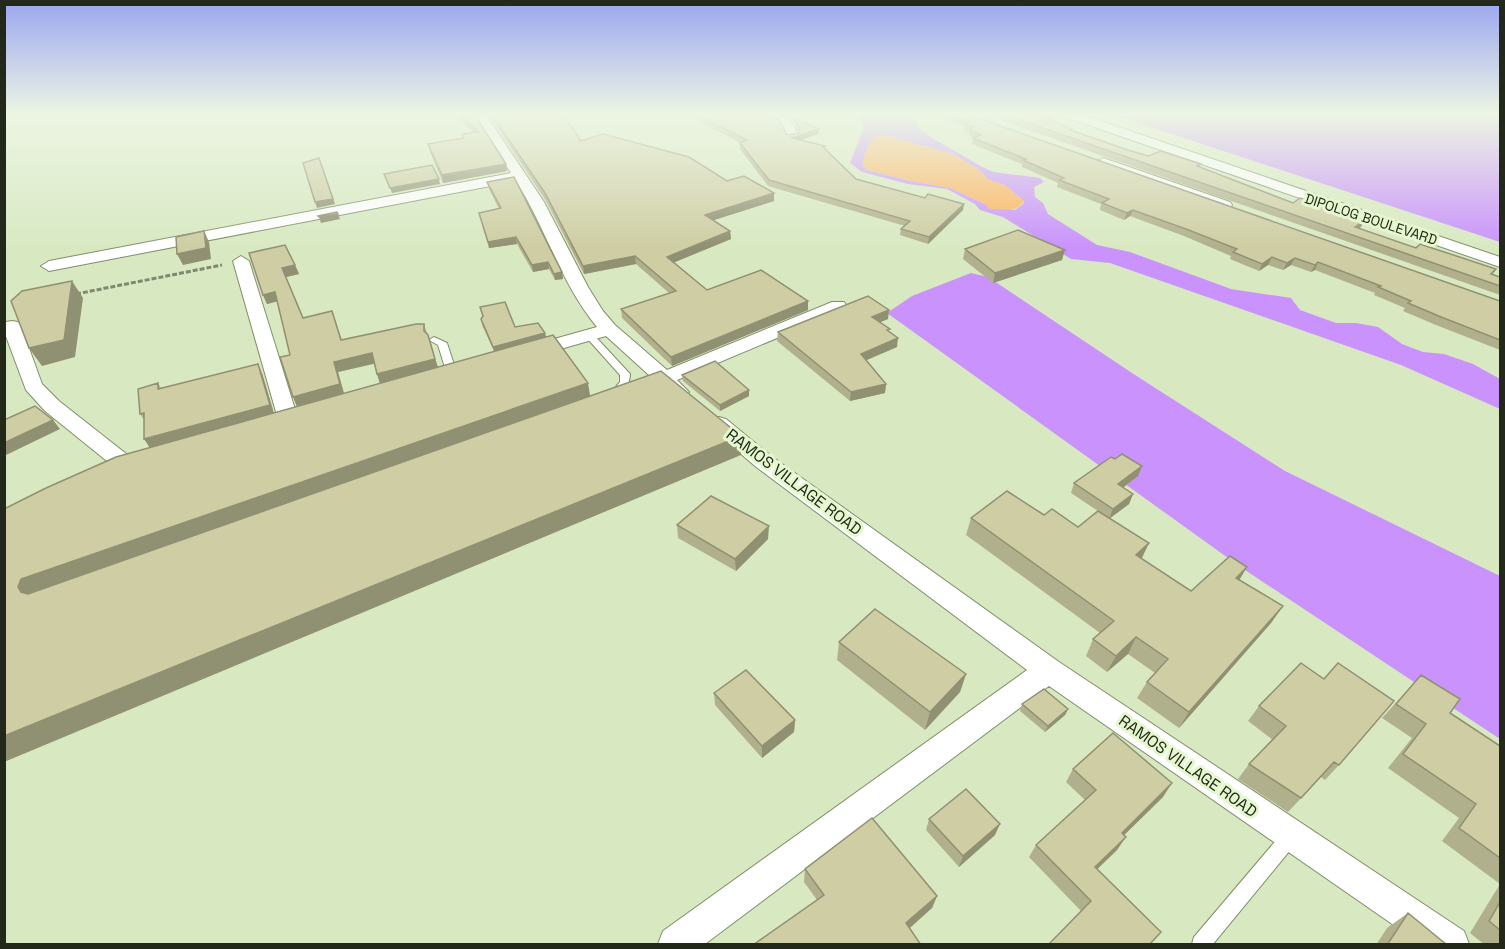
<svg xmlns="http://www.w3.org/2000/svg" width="1505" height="949" font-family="'Space Grotesk',sans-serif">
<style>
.green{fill:#feb15b}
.water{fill:#c992fd;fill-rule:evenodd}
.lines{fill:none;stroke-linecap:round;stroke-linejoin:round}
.service-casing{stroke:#7f8f6a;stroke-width:2}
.minor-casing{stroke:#7f8f6a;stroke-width:2}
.path-far1{stroke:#7e896e;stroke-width:2;stroke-dasharray:4 1.5;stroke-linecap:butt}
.path{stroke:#7e896e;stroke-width:3;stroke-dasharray:5 2;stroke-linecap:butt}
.service{fill:#fff;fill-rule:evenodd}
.minor{fill:#fff;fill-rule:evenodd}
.wall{fill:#b1b08c;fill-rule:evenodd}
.shaded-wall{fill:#909072}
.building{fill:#cecda3;stroke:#909072;stroke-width:1.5}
.labels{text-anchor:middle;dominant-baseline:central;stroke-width:6;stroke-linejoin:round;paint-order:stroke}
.far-street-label{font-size:14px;fill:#23291a;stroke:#e5f7ce}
.street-label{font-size:16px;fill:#23291a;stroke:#e5f7ce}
</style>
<rect width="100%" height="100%" fill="#d8e9c2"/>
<path class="green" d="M885,135l68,19 28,17 6,8 18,6 19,16c-8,12 -21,10 -34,8l-5,-5 -35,-16 -39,-7 -44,-11 -5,-5c5,-15 6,-29 23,-30z"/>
<path class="water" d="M859,115h54l6,13 10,8 55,32 10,4 46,6 4,4 -10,5 1,10 8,6 5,11 49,31 33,7 101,37 60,9 9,12 36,13h20l22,4 24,17 21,8 21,2 29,10 27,15v30l-99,-44 -291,-102 -39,-4 -68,-42 -23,-7 -5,-6 -28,-15 -39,-5 -46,-12 -12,-9 14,-36zM885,135l68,19 28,17 6,8 18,6 19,16 -1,3 -8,6 -25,-1 -5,-5 -35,-16 -39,-7 -44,-11 -5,-5c5,-15 6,-29 23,-30z
M1114,115h386v127z
M971,273l17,4 147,98 150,96 215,105v163l-258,-171 -355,-255 25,-17z"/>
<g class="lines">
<g class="service-casing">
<path id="service" d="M589,332l3,1 38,41c0,9 -6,20 -15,23l-5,-3 10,-12v-7l-34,-38 -2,-2z
M434,337l13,6 10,31 -1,2h-8l-1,-2 -9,-29 -9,-5z
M1290,828l6,3 3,6 -3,6 -83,101h-21l2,-7 90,-106z"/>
</g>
<g class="minor-casing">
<path id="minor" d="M474,115h12l58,87 44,85 15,24 12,14 52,45 165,-68h12l3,4 -3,4 -167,70 12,12 -3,4h-14l-66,-60 -77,22 -7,-2 -2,-4 2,-4 75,-21c-36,-43 -51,-99 -81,-146l-467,90 -8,-5 8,-5 462,-88z
M767,115c18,-1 24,4 31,20l-1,3h-10l-6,-14z
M1066,115h17l417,142v10l-432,-149z
M1103,158l127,44 2,3 -2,3h-10l-122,-43 -2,-3z
M241,256l8,5 49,158 -3,5 -7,2 -7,-2 -3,-5 -45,-158z
M12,321l6,1 3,4 21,58 17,17 75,59 3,5 -3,5 -8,2 -8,-2 -73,-59 -19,-21 -22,-59 2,-9z
M719,417l7,2 45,37 288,206 405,269 5,13h-48l-372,-258 -344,258h-47l5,-13 364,-261 -272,-204 -43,-37 -4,-5 4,-5z"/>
</g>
<path class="path-far1" d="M982,120l16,-5"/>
<path class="path" d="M76,294l146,-29"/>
<use href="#service" class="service"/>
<use href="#minor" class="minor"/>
</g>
<path class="wall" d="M455,115h20l32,56 -64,12 -13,-31 -2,-8 35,-5 -1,-5 11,-2z
M489,115h75l17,26 146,40 47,12v8l-61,19 17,11 1,8 -57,23 33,28 101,11v9l-136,56 -50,-48 -1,-9 48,-16 -33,-29 -52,10 -38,-73z
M687,115h85l15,20 12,-2 -4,-9v-5l24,10 -1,5 -16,6 23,9 31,30 107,31 -35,34 -28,-9 1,-6 4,-3 -137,-40 -28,-37v-6z
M934,115h35l531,186v49l-64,-25 -33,-14 2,-3 -31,-13 1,-2 -60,-23 -4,2 -20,-7 -8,5 -15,-5 -9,6 -29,-12 1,-3 -47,-20 -54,-20 -6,4 -24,-10 1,-6 -44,-17 1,-4 -36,-16v-3l-50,-20 1,-6 -4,-3v-3l-5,-2 1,-4z
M986,115h60l3,1 1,4 21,10 57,20 20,6 52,12 93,35 72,17 -6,8 57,20 80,21 -3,5 7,3v18z
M487,182l75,90 1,7 -8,1 -6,-11 -16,3 -16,-28 -28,4 -10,-35 20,-4 -10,-20z
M965,249l97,11 -69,23 -30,-24z
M295,265l4,9 -13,3 17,41 32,2 7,20 82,-16 14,43 56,-16 -12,-26 -1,-6 2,-2 -3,-10 35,20 31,10 44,58 151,60 -592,-8 -5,-27 -4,-6 18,-31 3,5 101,-15 12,40 23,-7 -7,-51 -13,-54 -10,3 -4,-9zM374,364l6,19 -36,10 -6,-21z
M888,319l-8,3 10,10 7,15 -31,13 20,24 -1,9 -35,8 -73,-60 1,-9z
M682,375l67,15v6l-29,15 -37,-30z
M1138,476l-15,12 10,6 -4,10 -19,14 32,41 49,32 48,-11 44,26 -12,17 -92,105 -42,-30 10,-16 8,-9 -27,-19 -21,18 -21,-16 7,-17 7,-6 -134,-98 5,-17 73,-3 34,12 20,-16 -27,-18 3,-10z
M677,525l91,14 -32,32 -58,-33z
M839,642l127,32 -6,18 -35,38 -88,-70z
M1421,675l29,38 50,33v199h-15l-15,-12 30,-49 -58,-43 17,-23 -71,-50 24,-30 -30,-20z
M714,693l81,27 -1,12 -32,26 -47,-53z
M1022,704l46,5 -3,6 -20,17 -25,-21z
M1259,706l80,59 -14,15 -4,-3 -33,35 -50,-33 11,-15 24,-24 -25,-19z
M1073,769l90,28 -39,38 -7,15 -20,19 64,63 -80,-21 -52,-54 7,-12 49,-45 -19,-18z
M929,819l66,16 -36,32 -33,-37z
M805,869l132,27 -5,12 -23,20 -92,-28 -13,-18z
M1408,913l39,32h-71l11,-17z"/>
<path class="shaded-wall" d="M819,129l-1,5 -26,9v-5z
M319,158l16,46 -18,4 -2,-6z
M506,164l1,7 -64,12 -1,-8z
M439,179l1,5 -48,9 -2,-5z
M774,193v8l-69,22v-8z
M964,204l-1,6 -35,34 1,-7z
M1133,210l-3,6 -6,4 3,-7z
M338,214l2,5 -19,4 -2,-6z
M1365,220l-4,7 -10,7 4,-7z
M204,231l5,11 2,17 -28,6 -6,-11z
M730,231l1,8 -63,26 -1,-8z
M516,237l1,7 -28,4 -1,-6z
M1065,250l-3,10 -69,23 2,-10z
M635,256l1,8 -52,10 -1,-8z
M1272,257l-4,8 -9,6 3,-7z
M1295,258l-4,7 -8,5 4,-7z
M548,262l1,7 -16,3 -1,-7z
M1318,262l-3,8 -4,2 4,-7z
M295,265l4,9 -13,3 -4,-9z
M562,272l1,7 -8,1 -1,-6z
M72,281l11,17 -8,59 -33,9 -13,-18z
M275,292l4,9 -12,3 -4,-9z
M808,301v9l-136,56 -1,-9z
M889,310l-1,9 -17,7 1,-9z
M545,333l2,6 -53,14 -1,-6z
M898,338l-1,9 -37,16 1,-9z
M372,353l4,10 -38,9 6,22 -47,13 -4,-10 41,-35z
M435,359l3,9 -58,16 -3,-10z
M258,364l4,9 12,41 -124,34 -6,-9z
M588,383l3,18 -553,197 -17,-6 -3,-5 3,-8z
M886,384l-1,9 -35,8 1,-9z
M749,390v6l-29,15v-6z
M53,420l7,9 -56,27v-13z
M741,436v19l-737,307v-26z
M1142,466l-4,10 -24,18 4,-10z
M1133,494l-4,10 -20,15 4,-10z
M769,526l-1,13 -32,32 -1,-12z
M1149,543l-8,17 -5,-5z
M1247,567l-10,17 -1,-6z
M1283,606l-12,17 -92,105 10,-16z
M1136,637l-8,17 -21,18 9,-16z
M966,674l-6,18 -35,38 5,-18z
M1068,709l-3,6 -20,17 3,-6z
M795,720l-1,12 -32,26v-12z
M1172,783l-9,14 -50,49 9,-13z
M1000,824l-5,11 -36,32 4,-11z
M1126,837l-9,13 -30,29 8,-12z
M937,896l-5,12 -30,27 4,-12z"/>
<path class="building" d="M461,115h14l31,49 -64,11 -14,-31 36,-6 -2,-4 16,-2z
M492,115h72l17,26 22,-7 86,23 38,24 17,-5 30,17 -69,22 25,16 -63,26 40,33 54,-20 47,31 -137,56 -50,-48 55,-18 -41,-35 -52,10 -38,-73z
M697,115h75l7,5 8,15 12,-2 1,-5 -5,-9 24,10 -27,9 33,8 -2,1 33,32 69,19 3,-4 36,10 -35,33 -28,-8 9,-8 -141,-41 -29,-37 7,-3z
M952,115h17l531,186v39l-59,-23 -33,-14 3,-2 -33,-14 3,-1 -63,-24 -3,3 -20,-7 -8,5 -15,-6 -10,7 -29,-12 4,-3 -51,-20 -53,-19 -6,3 -25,-10 7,-4 -50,-19 5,-2 -41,-18 3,-1 -53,-21 8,-3 -11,-6 4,-2 -9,-3 6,-2z
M1005,115h41l3,1 -3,1 4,1 -2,1 24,10 -2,1 58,20 20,6 13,-5 40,13 -4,2 96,37 7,-5 65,22 -10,7 61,21 4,-4 76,25 -5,5 9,3v9z
M319,158l14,41 -18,3 -12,-39z
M432,165l7,14 -49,9 -6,-14z
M514,177l48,95 -8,2 -6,-12 -16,3 -16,-28 -28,5 -9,-29 22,-5 -14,-26z
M337,212l1,2 -19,3 -1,-1z
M1018,230l47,20 -70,23 -30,-24z
M204,231l2,17 -29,6 -1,-17z
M285,245l10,20 -13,3 21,50 29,-7 9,29 75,-16h8v7l4,4 7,24 -58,15 -5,-21 -38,9 6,22 -47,13 -13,-40 10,-2 -15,-63 -12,3 -14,-42z
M72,281l-8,59 -35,8 -18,-47 11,-10z
M868,296l21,14 -17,7 18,12 -3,1 11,8 -37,16 25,30 -35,8 -73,-60z
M505,302l10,25 23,-4 7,10 -52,14 -12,-28 2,-3 -3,-9z
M553,335l35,48 -567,196 -3,8 3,5 7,2 633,-223 80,65 -737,300v-227l42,-21 70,-31z
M715,361l34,29 -29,15 -38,-30z
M258,364l12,41 -126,34v-26l-4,1 -2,-25 20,-6v6z
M35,406l18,14 -49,23v-23z
M1122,454l20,12 -24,18 15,10 -20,15 -39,-26 37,-26 4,2z
M1007,491l37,24 8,-6 26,18 20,-16 51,32 -13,12 55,36 39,-35 17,11 -11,11 47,28 -94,106 -42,-30 21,-23 -32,-22 -20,19 -23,-17 21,-18 -143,-103z
M711,496l58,30 -34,33 -58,-34z
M875,609l91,65 -36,38 -91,-70z
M1301,663l23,16 14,-16 56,38 -55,64 -5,-3 -33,36 -52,-34 37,-38 -27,-20z
M746,670l49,50 -33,26 -48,-53z
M1421,675l39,24 -10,14 50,33v112l-41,-30 17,-24 -73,-50 23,-30 -30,-20z
M1044,689l24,20 -20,17 -26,-22z
M1113,733l59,50 -50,50 4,4 -31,30 66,65 -12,13h-101l43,-44 -55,-56 60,-55 -23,-21z
M966,789l34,35 -37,32 -34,-37z
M872,818l65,78 -31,27 15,22h-168l71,-50 -19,-26z
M1500,902v28l-11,-9z
M1408,913l39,32h-60z"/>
<linearGradient id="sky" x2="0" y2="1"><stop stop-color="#9ba6f0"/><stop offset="0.46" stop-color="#edf5e4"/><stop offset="1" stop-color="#edf5e4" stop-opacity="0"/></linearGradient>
<rect width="1505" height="248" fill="url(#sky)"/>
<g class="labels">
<g class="far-street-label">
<text transform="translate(1371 219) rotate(18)">DIPOLOG BOULEVARD</text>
</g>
<g class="street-label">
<text transform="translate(794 482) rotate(37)">RAMOS VILLAGE ROAD</text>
<text transform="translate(1188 766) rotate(35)">RAMOS VILLAGE ROAD</text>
</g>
</g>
<rect width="1505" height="949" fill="none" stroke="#23291a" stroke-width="12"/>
</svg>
